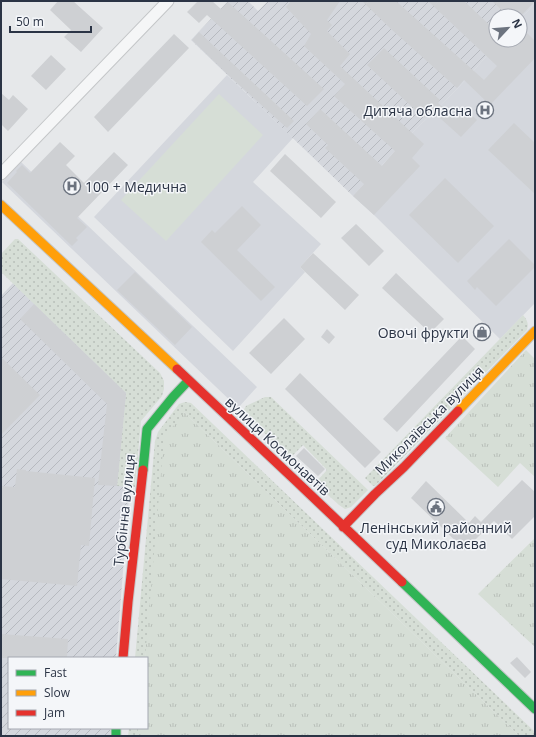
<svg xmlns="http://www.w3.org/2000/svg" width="536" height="737" font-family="'Open Sans',sans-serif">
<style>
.built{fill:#d4d7dd}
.industrial{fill:url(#industrial-furrows)}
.grass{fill:url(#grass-dots)}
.park{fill:url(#park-tufts)}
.pitch{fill:#d6ded6}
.building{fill:#ced0d3}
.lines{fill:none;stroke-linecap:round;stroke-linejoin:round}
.street-casing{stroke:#c4c6c8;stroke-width:13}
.fast-casing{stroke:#c4c6c8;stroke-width:11}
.slow-casing{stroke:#c4c6c8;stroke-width:11}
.jam-casing{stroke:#c4c6c8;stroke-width:11}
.street{stroke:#f5f6f7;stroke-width:11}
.fast{stroke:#30b455;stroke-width:9}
.slow{stroke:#ff9f0a;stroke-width:9}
.jam{stroke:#e5322d;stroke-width:9}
.labels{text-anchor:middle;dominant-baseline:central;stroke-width:3;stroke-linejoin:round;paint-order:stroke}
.poi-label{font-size:14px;fill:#2b3445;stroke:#f4f6f9;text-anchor:end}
.street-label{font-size:14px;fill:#2b3445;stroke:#f4f6f9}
</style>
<defs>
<pattern id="industrial-furrows" width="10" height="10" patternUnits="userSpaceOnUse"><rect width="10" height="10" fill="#d4d7dd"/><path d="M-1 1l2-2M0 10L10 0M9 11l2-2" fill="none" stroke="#b6b9bf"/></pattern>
<pattern id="grass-dots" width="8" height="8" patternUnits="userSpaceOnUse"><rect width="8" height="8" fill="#d6ded6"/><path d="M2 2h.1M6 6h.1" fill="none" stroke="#b8bfb9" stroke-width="1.8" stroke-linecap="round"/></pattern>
<pattern id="park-tufts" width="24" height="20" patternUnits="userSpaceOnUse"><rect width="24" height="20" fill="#d6ded6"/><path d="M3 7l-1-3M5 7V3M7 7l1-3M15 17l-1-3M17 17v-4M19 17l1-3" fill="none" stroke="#b8bfb9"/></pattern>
</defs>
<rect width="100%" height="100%" fill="#e6e8ea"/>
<path class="built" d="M535,3v300l-35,36 -126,-124 -21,-19 59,-63 46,-45 43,-48h19v-20z
M227,75l66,63 -40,44 68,62 -21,23 5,5 -72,79 -139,-134z
M21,162l236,225 -19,21 -236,-226z"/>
<path class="industrial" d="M228,1h20l10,10 10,-10h267v2l-15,17v-4h-24v24h5l-43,48 -46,45 -59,63 -162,-156z
M13,283l124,115 -21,260h-107v70h101v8h-109v-440z"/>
<path class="grass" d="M15,239h3l142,134 4,8v8l-2,7 -21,25 -6,66 -18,-1 9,-93 -125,-121v-18z
M523,315c4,5 6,8 4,15l-151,155 -3,1 -8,-8z
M265,397h6l97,93 -17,17 -6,2 -6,-4 -24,-22 12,-13 -24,-25 -13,13 -46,-45 -1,-2 3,-5z
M185,402l6,1 344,329v4h-16l-335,-324 -39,246h-10l20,-217 3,-9 21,-28z
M129,728h9v8h-10z"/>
<path class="park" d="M526,350l9,9v118l-15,-14 -22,24 -53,-49z
M184,412l335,324h-381v-8h9v-70h-2l19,-220z
M535,538v109l-57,-53z"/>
<path class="pitch" d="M219,94l44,41 -97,106 -45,-41z"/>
<path class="building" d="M58,1h15l30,27 -22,24 -17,-15 7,-7 -21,-20z
M198,1h14l9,8 7,-7 96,87 -17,17 -100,-91 -8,8 -12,-11z
M291,1h49l-13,19 5,5 -5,6 23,23 -10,12 84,78 -12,14 8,8 -46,49 -21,-19 11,-12 -39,-36 3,-3 -22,-21 14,-15 62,57 13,-15 -61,-55 11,-12 -41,-38 7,-12 -25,-27z
M362,1h34l88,79 13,-14 -69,-65h36l32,30v9h25l6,-7 8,8v17l-45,47 -26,-25 -7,8 -66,-59z
M492,1h43l-14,15h-13z
M199,32l95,89 -7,7 -60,-54 -35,-34z
M174,34l15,14 -81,84 -14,-15z
M384,48l56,52 -2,3 18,16 9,-10 12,11 -16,17 -30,-27 -7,8 -57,-53z
M51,55l15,14 -20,21 -15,-14z
M1,93l8,7 4,-5 15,14 -20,22 -7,-7z
M514,123l21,20v51l-47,-44z
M60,142l15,14 -9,9 18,18 30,-31 14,13 -51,53 10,9 -11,11 2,2 -6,6 -65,-63 10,-11 -1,-1 6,-6 8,8z
M285,154l51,48 -15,16 -51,-47z
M445,178l49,48 -36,37 -49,-48z
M242,206l19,19 -24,25 38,37 -14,14 -60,-59 11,-12 3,3z
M356,224l28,27 -15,15 -28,-28z
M509,239l26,26v2l-39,39 -19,-19 -2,3 -8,-9z
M313,253l46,42 -14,15 -45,-43z
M135,272l57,55 -17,18 -58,-55z
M396,273l48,46 -14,14 -48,-45z
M34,304l92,89 -9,93 -19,-1 9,-81 -87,-85z
M284,318l21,21 -34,35 -22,-21z
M327,329l8,8 -6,7 -8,-7z
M462,336l13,13 -78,83 -14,-13z
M1,357l39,38 -39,40z
M300,373l81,79 -16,16 -80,-79z
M304,448l21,21 -7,7 -22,-20z
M17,469l9,1v1l69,7 -6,68 -8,-1 -4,41 -76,-7v-93l14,1z
M522,480l13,12v24l-23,23 -18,-18 -29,29 -54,-52 15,-17 43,42 6,-7 6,6z
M1,634l67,5 -1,19h-66z
M517,657l14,15 -6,6 -15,-15z"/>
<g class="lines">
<g class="street-casing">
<path id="street" d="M1,174l167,-173"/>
</g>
<g class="fast-casing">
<path id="fast" d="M143,470l4,-41 26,-32 15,-16
M402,582l133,127
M116,728v8"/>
</g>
<g class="slow-casing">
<path id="slow" d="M1,205l176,164
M458,411l77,-80"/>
</g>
<g class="jam-casing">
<path id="jam" d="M177,369l120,113 105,100
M343,527l32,-33 29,-27 54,-56
M123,658l5,-56 15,-132"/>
</g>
<use href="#street" class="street"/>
<use href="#fast" class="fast"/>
<use href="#slow" class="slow"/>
<use href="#jam" class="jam"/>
</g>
<defs>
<g id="hospital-ring" transform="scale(0.9)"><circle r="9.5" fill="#f4f6f9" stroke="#6c737f" stroke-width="1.5"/><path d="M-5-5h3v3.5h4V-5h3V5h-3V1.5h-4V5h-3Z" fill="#6c737f"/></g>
<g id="shop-ring" transform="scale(0.9)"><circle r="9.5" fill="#f4f6f9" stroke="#6c737f" stroke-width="1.5"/><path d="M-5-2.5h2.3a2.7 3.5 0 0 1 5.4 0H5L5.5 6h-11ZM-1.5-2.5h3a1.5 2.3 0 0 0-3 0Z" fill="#6c737f"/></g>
<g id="civic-ring" transform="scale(0.9)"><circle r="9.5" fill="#f4f6f9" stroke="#6c737f" stroke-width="1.5"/><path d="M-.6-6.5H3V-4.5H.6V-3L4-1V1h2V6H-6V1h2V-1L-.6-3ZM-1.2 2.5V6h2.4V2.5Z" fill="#6c737f"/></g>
</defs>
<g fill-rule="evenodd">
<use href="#hospital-ring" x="485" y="110"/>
<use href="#hospital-ring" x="72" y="186"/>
<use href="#shop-ring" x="482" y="332"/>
<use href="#civic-ring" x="436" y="507"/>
</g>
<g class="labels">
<g class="poi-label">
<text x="472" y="110">Дитяча обласна</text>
<text x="85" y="186" text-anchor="start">100 + Медична</text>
<text x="469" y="332">Овочі фрукти</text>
<text x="436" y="527" text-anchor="middle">Ленінський районний<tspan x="436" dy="16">суд Миколаєва</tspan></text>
</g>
<g class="street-label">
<text transform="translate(429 420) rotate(-45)">Миколаївська вулиця</text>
<text transform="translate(278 446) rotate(43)">вулиця Космонавтів</text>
<text transform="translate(124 510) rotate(-84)">Турбінна вулиця</text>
</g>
</g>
<rect width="536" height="737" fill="none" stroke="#2b3445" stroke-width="4"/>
<rect x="8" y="657" width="140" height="72" fill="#f4f6f9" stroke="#a4a8b1"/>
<rect x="16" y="670" width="20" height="6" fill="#30b455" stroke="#a4a8b1"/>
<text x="44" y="677" font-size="12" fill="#2b3445">Fast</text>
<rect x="16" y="690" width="20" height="6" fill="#ff9f0a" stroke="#a4a8b1"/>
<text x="44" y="697" font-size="12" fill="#2b3445">Slow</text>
<rect x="16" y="710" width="20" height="6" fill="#e5322d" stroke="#a4a8b1"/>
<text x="44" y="717" font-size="12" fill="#2b3445">Jam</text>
<g transform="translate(508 28) rotate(64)"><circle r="19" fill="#f4f6f9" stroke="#a4a8b1"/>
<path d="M0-3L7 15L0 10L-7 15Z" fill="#6c737f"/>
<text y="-6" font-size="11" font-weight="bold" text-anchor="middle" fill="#2b3445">N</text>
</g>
<path d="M10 26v6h81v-6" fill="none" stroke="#2b3445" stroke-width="2"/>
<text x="16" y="26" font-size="12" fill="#2b3445" stroke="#f4f6f9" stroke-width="3" paint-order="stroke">50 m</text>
</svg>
